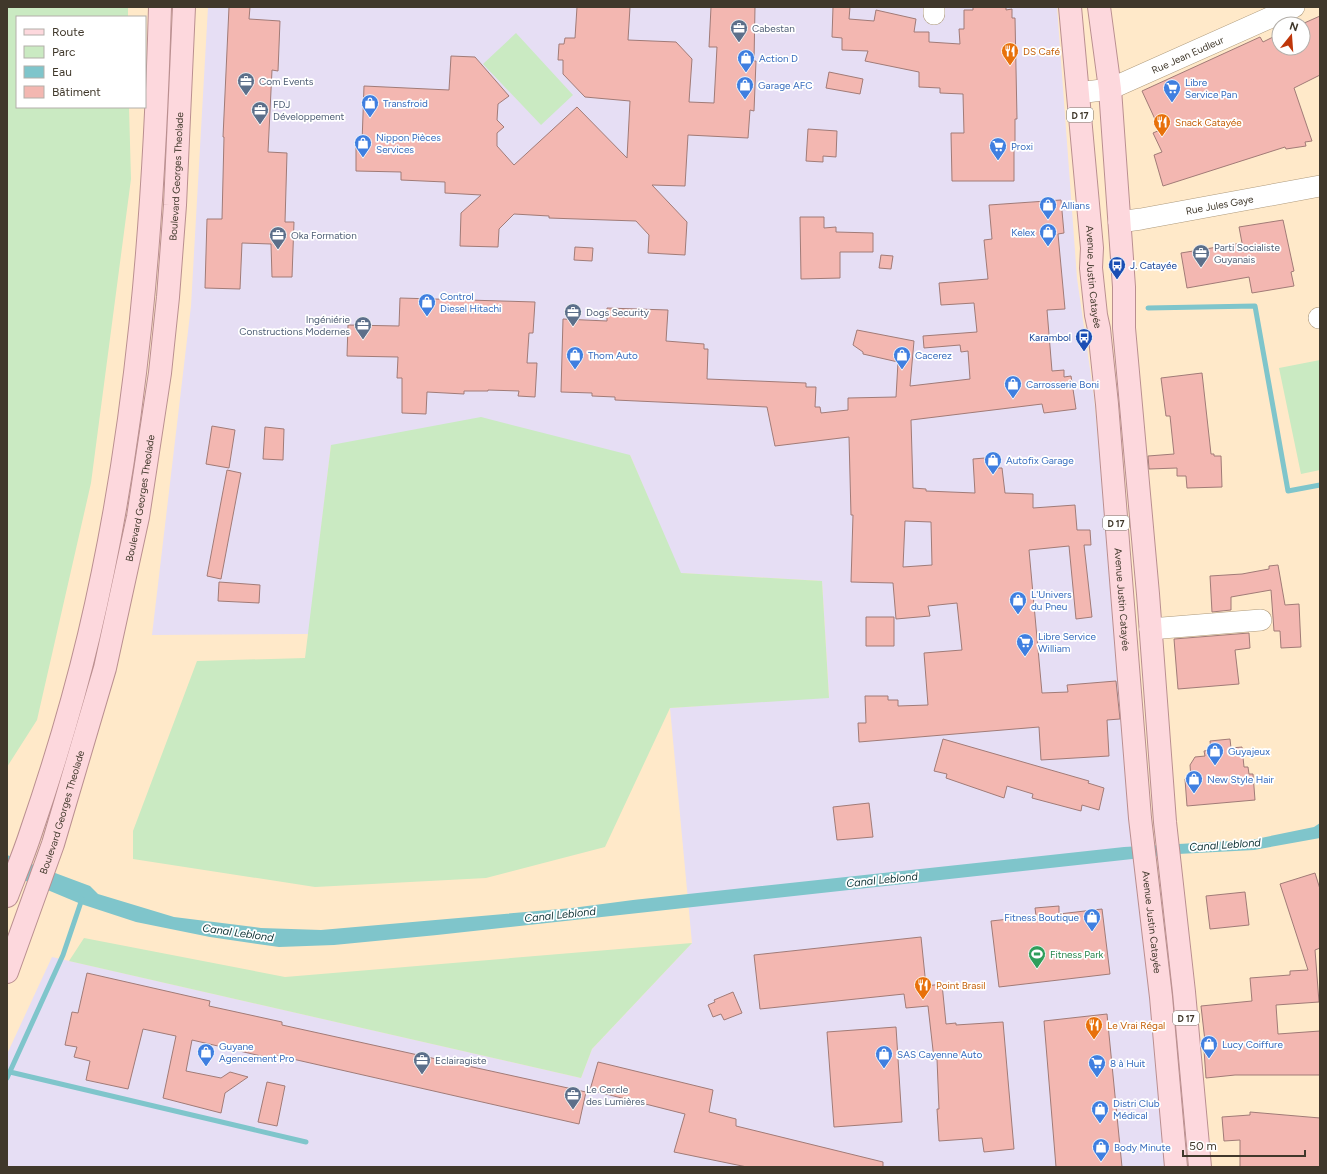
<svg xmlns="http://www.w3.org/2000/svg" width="1327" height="1174" font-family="Figtree,sans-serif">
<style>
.commercial{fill:#e6def4}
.green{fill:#caeac2}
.water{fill:#7fc5cb}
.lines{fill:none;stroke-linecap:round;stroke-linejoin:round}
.stream{stroke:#7fc5cb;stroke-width:5}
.building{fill:#f3b7b1;stroke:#a17b77;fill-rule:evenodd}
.minor-casing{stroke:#ae9a7c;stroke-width:22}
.major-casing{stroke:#ba8f90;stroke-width:24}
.minor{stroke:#fff;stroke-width:21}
.major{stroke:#fdd8dd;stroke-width:22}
.labels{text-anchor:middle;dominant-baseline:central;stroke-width:3.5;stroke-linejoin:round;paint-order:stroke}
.shield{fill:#fff;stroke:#79746b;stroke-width:1}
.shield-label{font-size:9px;font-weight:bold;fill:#40382b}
.service-label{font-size:10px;fill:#4e5e75;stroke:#fff;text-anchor:start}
.food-label{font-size:10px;fill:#c56008;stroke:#fff;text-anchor:start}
.street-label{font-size:10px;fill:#40382b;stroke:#fff}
.shop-label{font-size:10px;fill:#366cbe;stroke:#fff;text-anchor:start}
.transit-label{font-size:10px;fill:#164399;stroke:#fff;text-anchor:start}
.leisure-label{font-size:10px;fill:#27864d;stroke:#fff;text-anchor:start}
.water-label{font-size:11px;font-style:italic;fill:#0d3134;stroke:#fff}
</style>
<rect width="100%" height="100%" fill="#ffe9c9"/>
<path class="commercial" d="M208,7h849l20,271 17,119 72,770h-1159v-113l45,-97 529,121 11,-29 100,-106 -22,-235 159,-11 -7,-116 -142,-8 -50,-118 -299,-10 -22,189 -157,1 39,-329z"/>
<path class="green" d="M7,7h121v10h-111v90h112l2,72 -40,304 -54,237 -30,47z
M516,33l57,62 -32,30 -58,-61z
M1320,360v110l-19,4 -22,-106z
M481,417l149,38 51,118 141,8 7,117 -159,10 -65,139 -119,31 -171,9 -182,-28v-28l64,-170 108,-3 26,-213z
M84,938l201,39 407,-34 -100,106 -11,29 -512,-117z"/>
<path class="water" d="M1320,823v15l-66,12 -76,4 -741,81 -103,10 -55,2 -69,-10 -74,-15 -55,-18 -74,-31v-18l83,31 8,8 76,23 87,11 60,2 251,-22 61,-8 491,-53 127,-7 63,-13z"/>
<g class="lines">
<path class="stream" d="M1148,308l107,-2 33,185 32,-6
M10,1072l296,70
M7,1078l56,-123 19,-56"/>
</g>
<path class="building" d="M229,7h21l-1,12 31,2 -2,50 -6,-1 -4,82 19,1 -2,69h9l-2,55h-20l-1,-33 -29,-1 -2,46 -35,-1 2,-69h15l2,-82h-1z
M577,7h53l-2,33 48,2 16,17 -3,43 25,1 3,-56h-8l2,-40h44l-1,54h2l-2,50 -4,-1 -2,28 -60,-3 -3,51 -33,-1 35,37 -2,33 -37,-2 1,-18 -13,-14 -87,-3v-2l-35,-2 -15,15 -1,18 -38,-1 1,-33 20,-18 -36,-2v-11l-44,-2v-8l-45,-1v-28h6l2,-57 85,4 2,-34 24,1 34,39 -11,8 -1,16 7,7 -7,6v13l17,19 63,-58 50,51 3,-57 -45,-4 -22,-23v-14h-5l1,-16h5l1,-6h10z
M833,7h17l-1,12 25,2 2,-11 40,9 -2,13h15v10l31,2 -1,-15h5v-19h9v-3h33v3l6,-1v9h3l2,101h-2v22l-1,1v39h-62l-1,-48h13l-1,-39 -23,-1v-5l-21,-1v-15l-54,-11 3,-10 -26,-1v-12l-10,-1z
M1320,16v59l-26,13 18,53 -7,1 1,4 -20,3 -1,-2 -122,39 -9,-31 8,-3 -9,-19 7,-3 -18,-39 118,-54 3,5 16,-8v14h24l-1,-24z
M829,72l34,7 -3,15 -34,-6z
M808,129l29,2 -1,26 -13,-1v6l-17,-1z
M1061,200l3,33 -6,1 7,75 -18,1 5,61 12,-1v7l7,-1 5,33 -32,4 -2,-9 -131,16 2,68 13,1v2l49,2 -2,-34 24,-2 1,11h4l3,25 28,1v14l42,-3 2,25h13l1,15h-7l8,72 -16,2 -7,-73 -40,4 13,143 26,-1 -1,-7 49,-4 4,38 -13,1 2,36 -68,4 -2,-33 -180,15 -1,-19h8l-1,-27h23v4h10v6l30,-1 -4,-52 38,-3 -5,-47 -29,3 2,10 -34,3 -3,-36 -42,-1 2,-67h-2l-2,-78 -74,9 -8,-39 -152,-7v-3l-23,-1v-3l-31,-1 2,-73 44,2v-13l61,2 -2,31 38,3v5h4l-1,30 99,4v4h10l-1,20h5l1,6 27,-3v-12l48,-1 2,-35 -35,-8v-2l-10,-7 4,-15 57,11 -4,45 60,-7 -2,-28 -7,1 -1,-7 -36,3 -1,-12 54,-4 -3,-29 -33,2 -2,-22 49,-4 -4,-39 8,-1 -3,-34zM905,521l26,1 1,43 -29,2z
M800,217h24v11l12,-1v5l37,1v19h-33v26l-39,1z
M1283,220l11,51 -3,1 3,14 -42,7 -3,-16 -62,11 -6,-35 61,-10 -3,-16z
M575,247l18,1 -1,13 -18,-1z
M881,255l12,1 -2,13 -12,-1z
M400,298l135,4 -2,31h-4l-2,30h10l-2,34 -17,-1 1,-5 -31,-1v1h-24v3l-37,-2 -1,22 -24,-1v-35h-5l1,-21 -51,-1 1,-31 51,1z
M1202,373l9,81h3v2h7l1,31 -35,1 -1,-12h-9v-8l-28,1 -1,-13 26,-2 -4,-38h-4l-5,-38z
M212,426l23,4 -6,38 -23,-4z
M265,427l19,2 -1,31 -20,-1z
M227,470l14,3 -20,106 -14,-3z
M1278,565l7,40 14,-1 2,43 -20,1 -1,-17h-6l-3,-41 -40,7v13l-19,2 -2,-36 32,-2 27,-5v-3z
M219,582l41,3 -1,18 -41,-2z
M866,617h28v29h-28z
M1249,633l1,15 -15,2 4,34 -61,5 -4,-50z
M943,739l146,42 -1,2 16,5 -5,22 -17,-5 -1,6 -49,-13 1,-4 -26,-8 -3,12 -58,-20 1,-4 -13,-3z
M1230,739l1,9 11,-1 2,20h4l1,7h4l2,26 -68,6 -2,-27h6l-1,-14 5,-8 10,-1 -1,-5 7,-1 -1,-9z
M869,803l4,34 -36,3 -4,-33z
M1315,873l5,16v59l-5,2 4,52 -43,3 2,29 42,-3v44h-85l-29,3 -2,-28h2l-5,-44 51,-5 -2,-23 40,-3v-4l18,-1 -28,-86z
M1245,892l4,33 -39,4 -4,-33z
M1059,906v8l43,-5 8,65 -111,13 -8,-66 45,-5 -1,-8z
M921,937l5,49 16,-2 4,40 10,-1v2l47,-3 11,127 -30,3 -2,-14 -43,3 -2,-32h2l-2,-50h-3l-6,-53 -22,2 -2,-14 -144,15 -6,-54z
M87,973l123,28 -1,5 73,16v3l304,67 -7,32 -304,-69 -1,4 -82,-19 -6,31 35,7 9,-6 18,5 -23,16 -4,20 -58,-15 13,-62 -33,-7 -15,60 -42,-9 4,-19 -16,-4 3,-10 -12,-2 7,-33 6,1z
M733,992l9,21 -18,7 -3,-6 -8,3 -5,-12 7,-3 -1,-2z
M1107,1014l15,153h-66l-12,-146z
M896,1027l6,95 -68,5 -7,-95z
M598,1062l115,28 -4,22 27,7v7l147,36v5h-136l-73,-15 11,-38 -95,-24z
M267,1082l18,4 -8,40 -19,-4z
M1250,1112l70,6v49h-80v-27l-16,1 -2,-24 28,-2z"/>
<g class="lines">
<g class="minor-casing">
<g id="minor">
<path d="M934,7v7"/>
<path id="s1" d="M1078,93l32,-4 184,-82"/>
<path id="s2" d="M1119,222l22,-3 179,-33"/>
<path d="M1319,318h1"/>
<path d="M1150,629l111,-9"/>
</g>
</g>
<g class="major-casing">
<g id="major">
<path id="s3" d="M1070,7l22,241 -1,20 5,47 3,14 8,75 33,414 21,179 15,170"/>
<path d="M1099,7l11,82 14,198v41l24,266 17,228 19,170 16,175"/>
<path d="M7,896c8,-21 17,-42 24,-64 22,-64 42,-130 58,-197 49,-206 65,-417 71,-628"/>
<path id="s4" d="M7,972l46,-128 52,-176 33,-151 22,-144 8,-76 7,-92 9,-198"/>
</g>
</g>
<use href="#minor" class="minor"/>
<use href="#major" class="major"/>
</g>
<defs>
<g id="office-pin" transform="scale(0.9)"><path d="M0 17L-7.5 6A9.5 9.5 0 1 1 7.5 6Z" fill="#5c6f8a" stroke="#fff"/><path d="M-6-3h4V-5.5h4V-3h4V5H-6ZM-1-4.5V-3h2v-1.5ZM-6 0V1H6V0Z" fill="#fff"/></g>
<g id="restaurant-pin" transform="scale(0.9)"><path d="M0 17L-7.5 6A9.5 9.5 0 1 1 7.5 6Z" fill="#e8710a" stroke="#fff"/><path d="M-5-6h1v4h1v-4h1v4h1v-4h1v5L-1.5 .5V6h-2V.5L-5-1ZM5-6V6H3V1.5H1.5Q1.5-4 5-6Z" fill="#fff"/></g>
<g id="shop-pin" transform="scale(0.9)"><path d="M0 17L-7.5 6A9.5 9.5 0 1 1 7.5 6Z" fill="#3f7fe0" stroke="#fff"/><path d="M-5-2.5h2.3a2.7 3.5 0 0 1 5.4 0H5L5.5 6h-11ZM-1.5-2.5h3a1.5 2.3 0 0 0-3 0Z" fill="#fff"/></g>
<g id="supermarket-pin" transform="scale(0.9)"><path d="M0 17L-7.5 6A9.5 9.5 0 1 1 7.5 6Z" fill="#3f7fe0" stroke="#fff"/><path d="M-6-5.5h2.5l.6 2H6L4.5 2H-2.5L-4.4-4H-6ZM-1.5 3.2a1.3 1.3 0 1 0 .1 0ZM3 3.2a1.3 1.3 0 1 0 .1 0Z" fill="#fff"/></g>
<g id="bus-pin" transform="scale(0.9)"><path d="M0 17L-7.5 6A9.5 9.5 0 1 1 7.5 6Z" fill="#1a4fb4" stroke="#fff"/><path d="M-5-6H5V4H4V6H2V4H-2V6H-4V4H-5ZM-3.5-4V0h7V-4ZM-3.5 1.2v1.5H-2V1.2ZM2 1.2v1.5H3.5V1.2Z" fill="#fff"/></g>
<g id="stadium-pin" transform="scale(0.9)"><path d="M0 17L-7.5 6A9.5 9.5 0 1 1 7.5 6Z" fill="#2e9e5b" stroke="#fff"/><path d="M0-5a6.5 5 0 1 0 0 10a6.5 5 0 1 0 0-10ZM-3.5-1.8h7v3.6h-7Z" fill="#fff"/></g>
</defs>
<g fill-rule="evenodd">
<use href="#office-pin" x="739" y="28"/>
<use href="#restaurant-pin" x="1010" y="51"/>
<use href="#shop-pin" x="746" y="58"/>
<use href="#office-pin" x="246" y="81"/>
<use href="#shop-pin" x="745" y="85"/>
<use href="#supermarket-pin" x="1172" y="88"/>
<use href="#shop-pin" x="370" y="103"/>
<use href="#office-pin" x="260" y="110"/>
<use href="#restaurant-pin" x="1162" y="122"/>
<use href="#shop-pin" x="363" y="143"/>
<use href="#supermarket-pin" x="998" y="146"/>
<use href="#shop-pin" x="1048" y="205"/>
<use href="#shop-pin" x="1048" y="232"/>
<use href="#office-pin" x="278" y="235"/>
<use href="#office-pin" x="1201" y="253"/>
<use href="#bus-pin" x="1117" y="265"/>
<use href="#shop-pin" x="427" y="302"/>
<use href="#office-pin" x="573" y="312"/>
<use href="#office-pin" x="363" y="325"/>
<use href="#bus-pin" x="1084" y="337"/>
<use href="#shop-pin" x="575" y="355"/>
<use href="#shop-pin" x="902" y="355"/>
<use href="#shop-pin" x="1013" y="384"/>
<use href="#shop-pin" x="993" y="460"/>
<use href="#shop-pin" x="1018" y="600"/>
<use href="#supermarket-pin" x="1025" y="642"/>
<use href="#shop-pin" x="1215" y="751"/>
<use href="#shop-pin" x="1194" y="779"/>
<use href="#shop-pin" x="1092" y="917"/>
<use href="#stadium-pin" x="1037" y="954"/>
<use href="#restaurant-pin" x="923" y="985"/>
<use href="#restaurant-pin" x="1094" y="1025"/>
<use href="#shop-pin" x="1209" y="1044"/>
<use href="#shop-pin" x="206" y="1052"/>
<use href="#shop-pin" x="884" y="1054"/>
<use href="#office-pin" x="422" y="1060"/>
<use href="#supermarket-pin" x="1097" y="1063"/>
<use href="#office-pin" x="573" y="1095"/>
<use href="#shop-pin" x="1100" y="1109"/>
<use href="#shop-pin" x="1101" y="1147"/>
</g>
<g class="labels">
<g class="shield">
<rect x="1067" y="108" width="26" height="14" rx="3"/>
<rect x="1103" y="516" width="26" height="14" rx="3"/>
<rect x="1173" y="1011" width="26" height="14" rx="3"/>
</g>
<g class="shield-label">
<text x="1080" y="115">D 17</text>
<text x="1116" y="523">D 17</text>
<text x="1186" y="1018">D 17</text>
</g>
<g class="service-label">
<text x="752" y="28">Cabestan</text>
<text x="259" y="81">Com Events</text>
<text x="273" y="104">FDJ<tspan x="273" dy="12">Développement</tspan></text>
<text x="291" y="235">Oka Formation</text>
<text x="1214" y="247">Parti Socialiste<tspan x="1214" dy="12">Guyanais</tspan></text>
<text x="586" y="312">Dogs Security</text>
<text x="350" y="319" text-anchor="end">Ingéniérie<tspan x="350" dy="12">Constructions Modernes</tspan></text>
<text x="435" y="1060">Eclairagiste</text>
<text x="586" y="1089">Le Cercle<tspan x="586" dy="12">des Lumières</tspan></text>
</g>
<g class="food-label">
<text x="1023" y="51">DS Café</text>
<text x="1175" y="122">Snack Catayée</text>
<text x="936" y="985">Point Brasil</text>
<text x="1107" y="1025">Le Vrai Régal</text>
</g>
<g class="street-label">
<text stroke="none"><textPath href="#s1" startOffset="117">Rue Jean Eudleur</textPath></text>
<text stroke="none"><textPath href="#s4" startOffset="817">Boulevard Georges Theolade</textPath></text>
<text stroke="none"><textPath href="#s2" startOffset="102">Rue Jules Gaye</textPath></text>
<text stroke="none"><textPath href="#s3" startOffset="271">Avenue Justin Catayée</textPath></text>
<text stroke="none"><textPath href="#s4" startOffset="493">Boulevard Georges Theolade</textPath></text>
<text stroke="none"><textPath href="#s3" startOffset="595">Avenue Justin Catayée</textPath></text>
<text stroke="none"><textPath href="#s4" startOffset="169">Boulevard Georges Theolade</textPath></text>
<text stroke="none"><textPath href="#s3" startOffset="919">Avenue Justin Catayée</textPath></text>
</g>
<g class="shop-label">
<text x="759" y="58">Action D</text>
<text x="1185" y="82">Libre<tspan x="1185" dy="12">Service Pan</tspan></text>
<text x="758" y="85">Garage AFC</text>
<text x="383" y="103">Transfroid</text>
<text x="376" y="137">Nippon Pièces<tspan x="376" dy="12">Services</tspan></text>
<text x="1011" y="146">Proxi</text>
<text x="1061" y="205">Allians</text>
<text x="1035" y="232" text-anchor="end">Kelex</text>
<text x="440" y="296">Control<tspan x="440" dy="12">Diesel Hitachi</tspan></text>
<text x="588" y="355">Thom Auto</text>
<text x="915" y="355">Cacerez</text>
<text x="1026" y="384">Carrosserie Boni</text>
<text x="1006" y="460">Autofix Garage</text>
<text x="1031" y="594">L'Univers<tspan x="1031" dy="12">du Pneu</tspan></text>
<text x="1038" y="636">Libre Service<tspan x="1038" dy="12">William</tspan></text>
<text x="1228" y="751">Guyajeux</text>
<text x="1207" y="779">New Style Hair</text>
<text x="1079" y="917" text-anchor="end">Fitness Boutique</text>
<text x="1222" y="1044">Lucy Coiffure</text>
<text x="219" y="1046">Guyane<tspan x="219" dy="12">Agencement Pro</tspan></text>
<text x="897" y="1054">SAS Cayenne Auto</text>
<text x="1110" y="1063">8 à Huit</text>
<text x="1113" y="1103">Distri Club<tspan x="1113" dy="12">Médical</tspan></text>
<text x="1114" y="1147">Body Minute</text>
</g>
<g class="transit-label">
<text x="1130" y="265">J. Catayée</text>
<text x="1071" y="337" text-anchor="end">Karambol</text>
</g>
<g class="leisure-label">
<text x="1050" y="954">Fitness Park</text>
</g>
<g class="water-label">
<text transform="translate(1225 845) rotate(-4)">Canal Leblond</text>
<text transform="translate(882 880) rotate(-6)">Canal Leblond</text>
<text transform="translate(560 915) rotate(-6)">Canal Leblond</text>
<text transform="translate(238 933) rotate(8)">Canal Leblond</text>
</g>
</g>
<rect width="1327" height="1174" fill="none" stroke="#40382b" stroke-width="16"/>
<rect x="16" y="16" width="130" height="92" fill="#ffffff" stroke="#b3afaa"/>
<rect x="24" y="29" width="20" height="6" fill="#fdd8dd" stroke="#b3afaa"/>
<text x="52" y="36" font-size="12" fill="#40382b">Route</text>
<rect x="24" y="46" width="20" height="12" fill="#caeac2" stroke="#b3afaa"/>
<text x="52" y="56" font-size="12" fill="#40382b">Parc</text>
<rect x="24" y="66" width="20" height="12" fill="#7fc5cb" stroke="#b3afaa"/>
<text x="52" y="76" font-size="12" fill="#40382b">Eau</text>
<rect x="24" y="86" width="20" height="12" fill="#f3b7b1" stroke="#b3afaa"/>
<text x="52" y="96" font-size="12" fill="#40382b">Bâtiment</text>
<g transform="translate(1291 36) rotate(17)"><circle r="19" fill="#ffffff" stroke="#b3afaa"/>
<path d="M0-3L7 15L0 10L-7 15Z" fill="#bf360a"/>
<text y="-6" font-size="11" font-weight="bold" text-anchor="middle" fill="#40382b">N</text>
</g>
<path d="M1183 1150v6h122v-6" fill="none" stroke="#40382b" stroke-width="2"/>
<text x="1189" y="1150" font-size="12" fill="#40382b" stroke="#ffffff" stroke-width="3" paint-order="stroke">50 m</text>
</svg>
